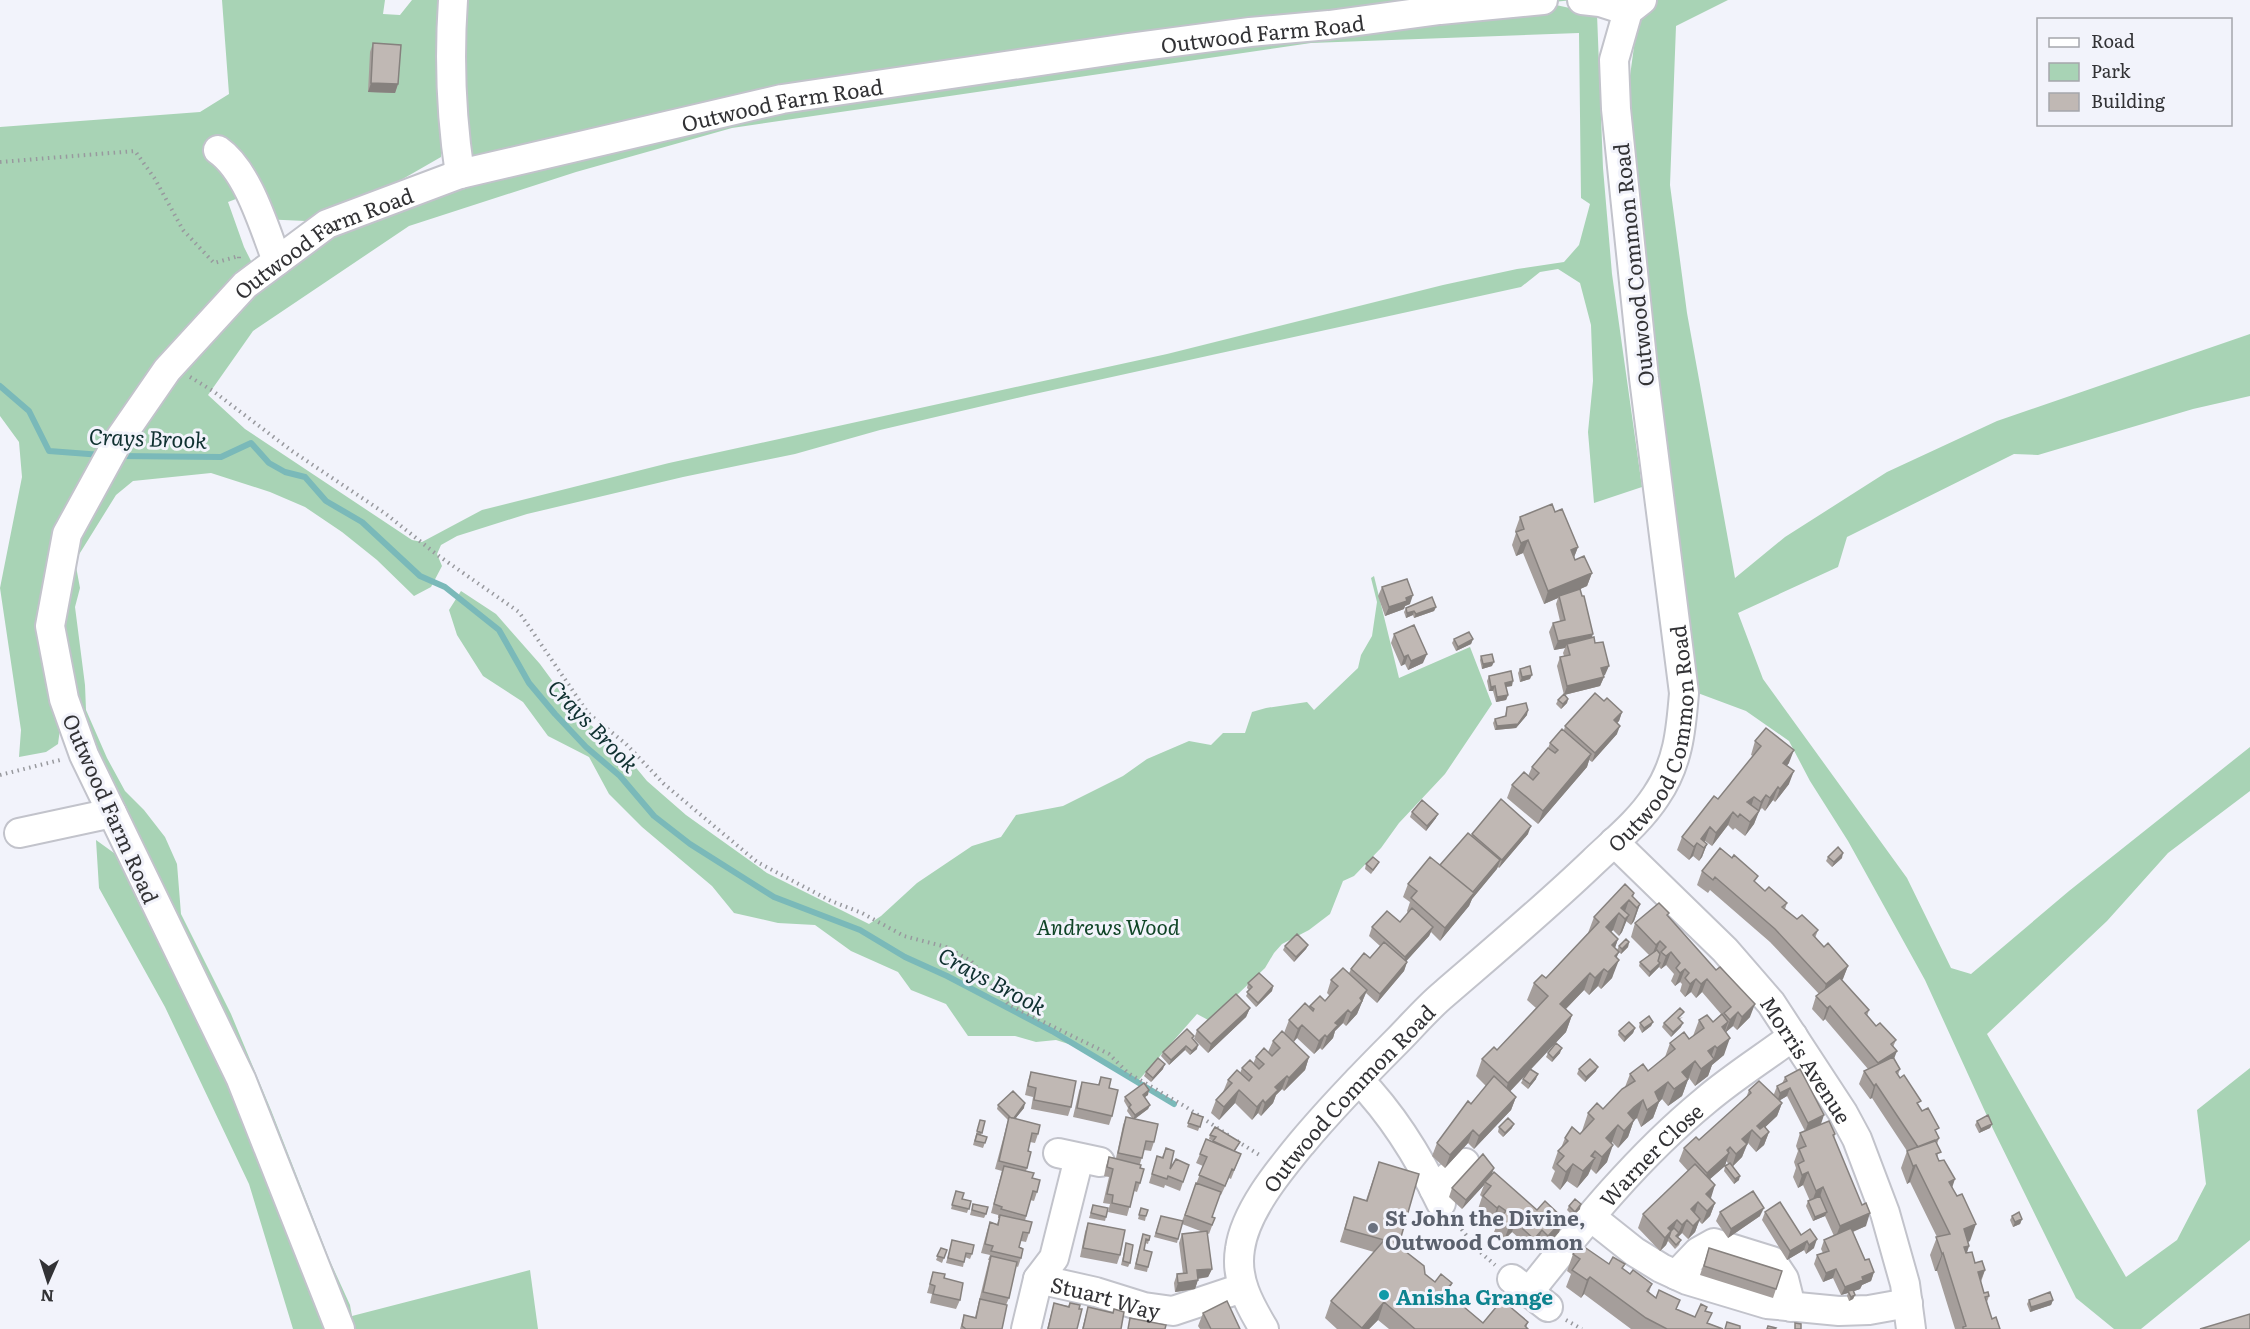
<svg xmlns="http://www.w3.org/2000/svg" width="2250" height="1329" font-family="Literata,serif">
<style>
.green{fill:#a8d3b5;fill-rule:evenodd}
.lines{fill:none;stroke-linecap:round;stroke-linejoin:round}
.stream{stroke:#7ab9b9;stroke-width:6}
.minor-casing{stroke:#c2c3cb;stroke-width:32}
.path{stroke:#98999e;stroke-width:4;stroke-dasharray:1.5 4.5;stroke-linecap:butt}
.minor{stroke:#fff;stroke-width:28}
.wall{fill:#a59e9b}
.shaded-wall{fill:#86817e}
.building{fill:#c0b8b4;stroke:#86817e;stroke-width:1.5}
.worship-dot{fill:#6b7280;stroke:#f2f3fb;stroke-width:2}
.culture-dot{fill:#0f9aa8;stroke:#f2f3fb;stroke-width:2}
.labels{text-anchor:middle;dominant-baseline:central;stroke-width:6;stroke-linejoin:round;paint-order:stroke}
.street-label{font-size:21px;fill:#323235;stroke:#f2f3fb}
.park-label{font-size:21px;font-style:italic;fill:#104527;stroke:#f2f3fb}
.worship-label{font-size:21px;font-weight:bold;fill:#5b616d;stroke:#f2f3fb;text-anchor:start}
.culture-label{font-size:21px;font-weight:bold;fill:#0d838f;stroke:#f2f3fb;text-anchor:start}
.water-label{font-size:22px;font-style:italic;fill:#0f3030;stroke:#f2f3fb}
</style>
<rect width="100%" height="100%" fill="#f2f3fb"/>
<path class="green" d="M222,0h163l-2,14 17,1 12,-15h31l-2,157 -61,35 -74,29 -45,-2 -12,-25 -21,8 16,45 14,28 -160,176 -48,175 14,73 -6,45 -12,8 -27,5 2,-27 -21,-142 22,-111 -3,-35 -19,-26v-289l200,-15 29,-18z
M453,0h1120l-248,25 2,4 229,-24 41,9 6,154 9,106 30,213 -48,16 -6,-71 5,-51 -2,-56 -11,-42 -22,-14 -18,3 -19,15 -491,108 -150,35 -85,24 -112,23 -156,37 -70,22 -16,9 -4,9 5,12 -11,21 -17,9 -37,-36 -35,-28 -37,-25 -35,-15 -59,-19 -78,8 -17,14 -41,66 5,27 -5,19 10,78 1,25 21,48 18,33 19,19 21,27 12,27 4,50 50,100 40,96 59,151 20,44 2,11 178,-46 8,59h-245l-44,-145 -84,-177 -66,-119 -3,-48 43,31 -69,-149 -17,-96 16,-90 93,-157 151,-141 147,-64zM1579,33l2,165 9,6 -11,41 -15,17 -47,7 -74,16 -276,69 -498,109 -187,47 -60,32 -10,-2 -167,-111 -37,-34 45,-64 156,-105 167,-54 156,-44 579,-85z
M1654,0h74l-52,26 -6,159 17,128 48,265 50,-41 102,-65 110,-51 253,-87v62l-57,13 -155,46 -24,-1 -167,83 -9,30 -100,46 25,66 144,199 44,90 20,6 98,-83 181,-144v44l-82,62 -61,68 -120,113 139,243 51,-37 29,-56 -9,-74 53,-42v172l-109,89h-27l-38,-31 -83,-169 -68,-149 -77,-139 -38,-60 -21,-40 -43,-30 -51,-19 -56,-398 -10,-211 8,-58z
M1374,576l25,102 71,-31 22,57 -47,70 -46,49 -18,25 -27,28 -11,5 -13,33 -21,16 -27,14 -8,9 -9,15 -55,53 -13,-7 -59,67 -57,-33 -25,-8 -20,2 -21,-6h-47l-22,-32 -35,-14 -13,-18 -47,-21 -36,-26 -37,-2 -44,-10 -22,-27 -70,-59 -33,-33 -20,-37 -41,-21 -25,-34 -40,-26 -26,-41 -8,-25 12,-19 35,23 44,50 33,45 55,49 19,23 39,34 81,58 102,51 12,-8 36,-33 55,-37 29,-9 15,-22 47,-9 60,-30 24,-17 42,-18 22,4 12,-12h22l7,-21 14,-4 41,-6 7,8 44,-42 3,-13 11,-19 5,-34 -6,-24z"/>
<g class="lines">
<path class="stream" d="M0,386l29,25 20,40 53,4
M118,456l103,1 30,-14 18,20 16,9 20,5 21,24 36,21 58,54 25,11 54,43 30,53 26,31 31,33 34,29 34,40 36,28 84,53 86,33 45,27 42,19 105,55 122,73"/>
<g class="minor-casing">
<g id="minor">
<path d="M453,0c-4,58 -2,116 7,174"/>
<path d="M1582,0l18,2 28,9"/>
<path d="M218,150c30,21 46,77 59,111"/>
<path d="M19,833l93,-20"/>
<path id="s1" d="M1614,842l111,108 46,53 72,110 14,26 28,74 20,71 6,45"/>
<path d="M1359,1080c35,36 60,77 82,123"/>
<path d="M1058,1153l42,9"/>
<path d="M1434,1189l31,-26"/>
<path d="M1591,1217l44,35 26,16 26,12 80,24 72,7 30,-1 39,-7"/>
<path d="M1676,1275l22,-23 16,-9 58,18 12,18 7,28"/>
<path id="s2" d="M1038,1279l58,13 48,15 29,4 69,-23"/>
<path d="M1512,1279l36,28"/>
<path id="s3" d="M1529,1292c54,-68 109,-136 176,-191 28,-24 59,-43 88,-65"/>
<path id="s4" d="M340,1329l-99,-250 -157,-324 -20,-56 -14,-73 17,-92 51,-93 49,-71 78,-85 82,-61 133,-50 322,-75 346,-51 122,-16 79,-7 111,-15 103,-10"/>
<path d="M1026,1329l12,-50 16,-21 25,-100"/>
<path id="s5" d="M1264,1329c-15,-25 -29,-50 -24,-80 5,-37 38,-77 61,-105 30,-36 62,-69 95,-102 16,-16 31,-34 48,-48 51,-44 101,-86 149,-132 22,-21 46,-40 63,-66 22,-32 25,-65 28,-103l-40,-315 -28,-269 -2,-49 14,-49 14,-11"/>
</g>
</g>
<path class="path" d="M0,162l135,-11 20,28 28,51 31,33 25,-7v4
M190,377l23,14 79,60 94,63 50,40 83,58 69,101 38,31 38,40 93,78 74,39 31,12 42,23 42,11 25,14 38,44 100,49 19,19 58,34 45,30
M0,775l60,-15
M1237,1141l24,15
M1454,1220l25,31 16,14
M1566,1320l16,9"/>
<use href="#minor" class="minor"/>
</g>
<path class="wall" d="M373,43l25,41 -3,9 -27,-1 2,-40z
M1555,512l23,35 -4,10 1,3 17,13 -5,13 -7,3 12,49 13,37h-2l1,2 -4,9 -36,9 4,4 -1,4 -6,6 -5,-5 2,-4 6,-5 -7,-29 3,-9 4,-1 -1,-3 2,-5 -11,2 -5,-18 4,-9 7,-2 -4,-17 2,-6 -14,6 -21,-51 -7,3 -4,-11 4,-12 -1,-2 5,-14z
M1382,587l28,17 -5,2 -1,3 -19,7 -7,-20z
M1436,607l-2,4 -20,7 -1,-3 -7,3 -2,-6 2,-4z
M1394,634l29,29 -15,7 -3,-6 -4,2 -10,-23z
M1454,639h19l-2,5 -15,7 -4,-8z
M1481,656l11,10 -10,3 -2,-9z
M1520,669l10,10 -10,3 -2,-9z
M1489,676l23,10 -6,1 2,8 -2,5 -10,2 -3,-11h-4l-2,-10z
M1507,707l20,8 -11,13 -21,2 -2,-7 2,-4 10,-3z
M1622,712l-3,9 -2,2v11l-25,28 -3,-2 -2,7 -49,57 -31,-26 5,-13 16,-9 4,-9 16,-19 2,-5 14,-13 1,-4z
M1755,741l34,22 -2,2 2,19 -14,18 -2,-2 -8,11 -3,-3 -4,4 -4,12 -9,12 -10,-8 -2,2 -5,-5 -16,21 -7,-5 -1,1 3,2 -5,13 -3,4 -6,-5 -4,4 -12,-10 5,-13 36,-38 35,-43 -2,-1z
M1412,812l24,6 -10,13 -16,-14z
M1472,834h56l-29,34 -1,-1 -26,32 -3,7 -29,35 -9,-9 -2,4 -23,25 1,1 -3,9 -27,32 -11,-10 -9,21 -11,12 -3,-3 -8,8 -2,7 -11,12 -2,-2 -6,6 -17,-16 -3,4 15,15 -4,13 -21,21 -2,-2 -6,6 -3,8 -12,13 -3,-3 -6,7 -17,-17 -16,17 -8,-7 5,-13 7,-8 5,-12 12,-7 2,-5 11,-4 3,-7 12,-5 5,-11 11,-8 5,-13 21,-12v-2l15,-5 5,-5 -3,-3 4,-13 18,-7 2,-4 19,-11 10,-12 -11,-10 3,-9 28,-5 8,-9 -1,-2 3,-9 -7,-5 5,-13 32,-19 31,-29z
M1828,857l14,1 -10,9 -6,-6z
M1379,862l-2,4 -6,8 -6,-5 1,-5z
M1702,871l53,11 10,9 22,12 -2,6 12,10 21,11 -3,8 9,9 24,19 -6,14 27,30 -2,6 9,10 20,14 -3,7 1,12 6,10 -2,6 41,63 -2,6 1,15 14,28 18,54 -2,1 1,4 -2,7 8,10 10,7 -4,12 3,11 5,3 -2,6 5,17 8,10h-45l-18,-58h-2l-5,-16 7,-18 -27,-55 -3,2 -6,-16 6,-17 -35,-53 -2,1 -11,-15 5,-13 4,-2 -43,-50 -2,2 -11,-12 4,-13 3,-2 -49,-52 -60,-52 -2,3 -11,-8z
M1634,893l-1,4 7,7 -6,17 -3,4 -5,-4 -4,11 -3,4 -6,-6 -2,2 7,7 -3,9 1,10 -4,20 -11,11 -3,-3 -9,9 -5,-5 -18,19 6,6 -6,17 -36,37 6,10 -8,10 -7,-6 2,-4 6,-8 -19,20 6,6 -5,13 -37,39 -6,-6 -23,25 -13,-12 5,-13 49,-57 -10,-10 6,-17 15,-9 39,-42 -9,-8 7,-17 12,-5 42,-45 6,-16z
M1668,916l82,101 -13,13 -4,-4 -7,6 -2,23 -12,10 -4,11 -13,10 -6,-8 -1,1 -6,17 -14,10 -6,-7 -3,3 -6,16 -12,9 -4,-9 -3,2 -6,17 -10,11 -6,-6 -1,1 -4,19 -11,12 -5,-5 -3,6 -11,13 -10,-7 -7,9 -9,-9 4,-10 -3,-3 6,-17 3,-3 4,-10 15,-4 3,-2 -1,-1 6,-18 15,-4 22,-22 5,-13 18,-3 17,-14 5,-14 19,-4 4,-3 6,-16 14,2 8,-8 -19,-22 -6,6 -5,-6 -6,5 -5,-6 2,-7 -2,-2 -5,4 -4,-5 3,-7 -8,-9 -5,4 -2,-2 -10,10 -10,-11 1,-4 9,-7 -18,-18 4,-14z
M1629,942l-1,5 -7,7 -4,-4 2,-4z
M1308,945l-2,4 -12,13 -11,-12 2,-4z
M1248,983l25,3 -1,5 -16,16 -10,-11 3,-6 -2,-2z
M1250,1008l-4,9 -38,36 -14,-14 3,-9z
M1683,1017l-3,2 1,8 -10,10 -9,-10 2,-4z
M1653,1022l-2,4 -9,7 -3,-6 1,-4z
M1635,1028l-2,5 -9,9 -6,-7 1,-4z
M1194,1036l-1,3 4,10 -7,6 -5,-5 -16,15 -8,-9 2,-4z
M1548,1053h12l-8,9 -6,-5z
M1163,1069l-12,13 -7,-6 2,-4z
M1579,1069l17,2 -11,11 -8,-8z
M1031,1072l40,35 -3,9 -37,-7 2,-12 -8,-2 3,-14z
M1101,1077l8,11 3,28 -3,9 -36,-8 6,-26 3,-9 16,3z
M1785,1077l36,47 14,10 -1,4 32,88 -13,6 12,28 9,12 -3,9 -9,4 -2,4 -6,2 1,4 -2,4 -4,2 -2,-5 1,-3 -7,2 -8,-17 -10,4 -9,-18 3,-9 6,-2 -2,-4 3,-9 10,-4 -9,-20 -12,5 -7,-15 2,-5h2l-7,-16 -5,3 -5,-11 3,-9 -2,-6 4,-11 -2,-5 4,-13 5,-2 -18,-35 -7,4 2,3 -5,13 -12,11 4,5 -5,13 -8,7 -8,-9 -6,14 -9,9 6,14 -5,4 -10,-13 1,-5 4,-2 -3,-3 -1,5 -15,13v19l5,5 -5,13 -8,8 -3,-3 -4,11 -7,7 -6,-6 -4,4 3,3 -2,5 -4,4 -7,-8 -2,4 -6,6 -22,-23 5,-14 45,-43 -9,-10 5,-13 15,-8 47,-42 3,-8 25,4 3,-8 5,-2z
M1148,1095l-4,2 6,8 -2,4 -13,10 19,23 -3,9 -7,-1 -4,14v19l-3,9 -3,-1 -7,25 -19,-4 2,-8 -7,-1 6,-26 -5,-1 2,-10 3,-9 7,1 7,-33 3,-8 6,1 -5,-7 1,-3 -4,-7 1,-4z
M998,1105l26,3 -9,11 23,15 -3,9 -5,-1 -2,9 -1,17 -1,3 6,7 5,14 -3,9 -4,-1 -5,21 4,12 -3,9 -5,-1 -2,6 2,11 -3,9 -2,-1 -7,32 -3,7 -4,24h-42l4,-14 11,2 14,-57h-1l2,-5 -9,-2 6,-22 3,-9 7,2 2,-6h-1v-3l-7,-2 11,-42 -7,-2 13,-49 -11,-11z
M1192,1113l11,4 -5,14 -11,-4z
M980,1120l5,1 -4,14 6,2 -4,11 -10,-3z
M1977,1121l15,3 -2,4 -11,5 -4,-8z
M1499,1127l13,1 -9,9 -5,-5z
M1210,1135l30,7 -5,9 6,3 -10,25 -2,-1 -8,17h-1l-8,22 3,1 -6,16 -2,-1 5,36 -4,8 -10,2 -3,10 -20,3 -1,-9 3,-9h6l-4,-31 3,-9 21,-2 -21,-8 -5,19 -23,-6 7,-21 21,5 21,-55 -7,-3 4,-9 13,-13 -4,-2z
M1166,1148l4,21 19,-4 -9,26 -15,-6 -1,3 -15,-5 8,-27 5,1z
M1379,1162l40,12 -21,72 27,28 10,8 17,1 -4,11 35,29 45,-1 -2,6 2,1h-139l-11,-9 -9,9h-32l-12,-11 6,-17 43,-49 -34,-10 14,-45 12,3z
M1492,1174l67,58 -15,17 -7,-6 -8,9 -11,-9 2,-4 -8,-7 -8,8 -10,-8 4,-10 -3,-3 -3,2 -14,-12 4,-12 -2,-2 4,-10 -22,24 -13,-12 3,-9z
M956,1191l6,8 9,2 -4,12 -16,-4z
M973,1204l13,10 -2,4 -14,-3z
M1093,1205l13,12 -1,4 -16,-3z
M1569,1206l11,3 -7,7 -6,-6z
M1141,1208l5,8 -1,5 -7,-2z
M1720,1212l40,4 -32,22 -12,-17z
M1765,1212l36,23 13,13 -8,6 -2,-4 -17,10 -25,-40z
M2012,1216l10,3 -2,5 -7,3 -3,-7z
M1088,1223l32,32 -3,9 -37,-7 5,-25z
M1143,1234l7,2 -2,8 -3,-1 -1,7 4,17 -1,5 -13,-3z
M952,1240l20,14 -2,5 -5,-2 -2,10 -17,-4z
M1126,1243l4,20 -2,4 -7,-2z
M941,1248l6,2 -5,13 -6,-3z
M1709,1248l73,23 -9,27 -73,-23z
M1573,1254l36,10 14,5 7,5 22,10 -3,8 7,6 24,2 -4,9 19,8 11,-6 2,12 15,6h-92l-47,-35 -3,4 -15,-11 5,-13 -4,-3z
M933,1272l11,6 16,22 -4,9 -26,-6 2,-9 -5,-1z
M2029,1300h24l-2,5 -21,7 -3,-8z
M1054,1303l14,3 2,-3 7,26h-30z
M1088,1307l25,5 1,-3 7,20h-39z
M1203,1313l37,16h-40l-2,-3z"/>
<path class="shaded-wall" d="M371,83l27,1 -3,9 -27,-1z
M1528,540l-5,13 -7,3 5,-13z
M1578,547l-5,13 -2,-10z
M1592,573l-5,13 -27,12 -1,-2 -1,2 -14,6 4,-13z
M1413,595l-3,9 -5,2 -1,3 -19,7 4,-9 17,-9z
M1436,607l-2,4 -20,7 2,-4z
M1414,611l-1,4 -7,3 1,-5z
M1593,634l-3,9 -23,1 -2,4 -11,2 4,-9z
M1473,639l-2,5 -15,7 2,-4z
M1427,654l-4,9 -15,7 3,-9z
M1408,655l-3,9 -4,2 3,-9z
M1494,662l-2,4 -10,3 1,-5z
M1609,666l-4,9 -7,2 3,-9z
M1532,675l-2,4 -10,3 2,-5z
M1604,677l-4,9 -36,9 3,-9z
M1513,681l-1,5 -8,1 1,-4z
M1495,686l-2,5h-4l2,-4z
M1508,695l-2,5 -10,2 1,-5z
M1568,699l-1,4 -6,6 2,-5z
M1528,710l-1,5 -11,13 -21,2 2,-4z
M1622,712l-3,9 -8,8 3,-9z
M1620,726l-3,8 -25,28 3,-9z
M1794,750l-5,13 -10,13 4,-13z
M1591,754l-4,13 -49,57 5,-13z
M1794,771l-5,13 -14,18 5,-13z
M1778,787l-5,13 -8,11 5,-13z
M1766,795l-12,29 -9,12 5,-14 7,-8 4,-12z
M1754,797l-4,13 -3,-8z
M1733,812l-5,13 -16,21 4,-13z
M1438,814l-2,4 -10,13 1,-5z
M1531,826l-3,8 -29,34 3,-8z
M1710,827l-5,14 -4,5v-7z
M1697,843l-4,13 -4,4 5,-13z
M1707,844l-5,13 -3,4 5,-13z
M1843,853l-1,5 -10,9 2,-5z
M1500,860l-3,9 -25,30 -3,7 -29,35 5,-13z
M1629,900l-6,17 -2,-9z
M1640,904l-6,17 -3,4 6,-17z
M1619,913l-6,17 -14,14 7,-17z
M1629,915l-7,17 -3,4 6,-17z
M1433,927l-4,9 -27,30 3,-9z
M1618,939l-6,17v-11z
M1660,941l-5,13 -4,4 5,-13z
M1629,942l-1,5 -7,7 1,-5z
M1308,945l-2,4 -12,13 2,-5z
M1619,952l-6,14 6,-6 -7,18 -11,11 14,-33z
M1671,952l-5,13 -5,4 5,-13z
M1407,962l-3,9 -27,32 3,-9z
M1660,963l-1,4 -10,10 1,-5z
M1848,966l-5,13 -21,18 4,-13z
M1604,969l-6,17 -9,9 6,-17z
M1685,969l-5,13 -5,4 5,-13z
M1590,973l-6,17 -30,31 6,-17z
M1696,979l-5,13 -6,5 5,-13z
M1707,979l-5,13 -6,6 5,-14z
M1273,986l-1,5 -16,16 2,-4z
M1367,990l-10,24 -11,12 5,-13 9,-15z
M1755,1004l-5,13 -13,13 5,-13z
M1830,1006l-5,13 -2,2 4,-13z
M1250,1008l-4,9 -38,36 3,-9z
M1348,1010l-5,13 -8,8 -2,7 -11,12 5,-13 8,-14z
M1738,1012l-5,14 -8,7 5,-13z
M1572,1015l-6,17 -64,68 6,-17z
M1653,1022l-2,4 -9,7 2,-5z
M1728,1022l-6,18v-13z
M1683,1023l-2,4 -10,10 2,-5z
M1302,1025l-5,13 -4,4 5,-13z
M1635,1028l-2,5 -9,9 1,-5z
M1325,1035l-5,13 -6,6 5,-13z
M1730,1038l-6,17 -12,10 -4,11 -13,10 13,-35 7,-5 -6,17 4,-3 4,-12z
M1198,1045l-1,4 -7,6 2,-4z
M1186,1046l-1,4 -16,15 2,-5z
M1562,1048l-2,5 -8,9 1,-4z
M1897,1051l-5,13 -18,12 4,-13z
M1309,1057l-4,13 -21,21 5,-13z
M1695,1061l-13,35 -14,10 14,-34z
M1165,1064l-2,5 -12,13 2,-4z
M1598,1067l-2,4 -11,11 1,-5z
M1538,1074l-2,5 -8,10 2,-5z
M1287,1076l-5,13 -6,6 -3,8 -12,13 4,-13 10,-16z
M1668,1082l-6,17 -3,3 -6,16 -12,9 14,-35z
M1876,1084l-4,14 -2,1 4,-13z
M1790,1088l-3,8 -10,6 3,-9z
M1149,1090l-1,5 -7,5 2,-5z
M1239,1090l-4,13 -16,17 5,-13z
M1516,1097l-5,13 -37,39 5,-13z
M1263,1100l-5,13 -6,7 5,-13z
M1643,1100l-6,18 -15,12 6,-17z
M1025,1103l-1,5 -13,16 2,-5z
M1782,1103l-5,13 -20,19v-9z
M1150,1105l-2,4 -15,11 2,-5z
M1824,1115l-3,9 -16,8 3,-9z
M1634,1120l-6,17 -10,11 6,-17z
M1514,1124l-2,4 -9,9 2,-4z
M1992,1124l-2,4 -11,5 2,-4z
M1618,1125l-6,17 -12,14 6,-18z
M1473,1130l-5,13 -23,25 5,-13z
M1752,1130l-4,13 -11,9 5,-13z
M1769,1132l-5,13 -8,7 5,-13z
M1747,1144l-5,13 -10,10 4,-13z
M1613,1145l-6,17 -11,12 6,-17z
M1730,1147l-2,7 1,-1 -4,13 -23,20 5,-13z
M1595,1151l-4,11 4,-4 -7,17 -11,13 6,-17 8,-15z
M1573,1164l-6,17 -7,9 6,-18z
M1916,1165l-6,17 -3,2 6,-18z
M1494,1168l-3,9 -6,5 -1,3 -22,24 4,-9z
M1808,1172l-5,13 -5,3 4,-13z
M1740,1176l-1,4 -5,4 1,-5z
M1955,1179l-6,18v-15z
M1715,1185l-4,13 -10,9 5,-13z
M1823,1187l-4,13 -8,4 5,-13z
M1698,1202l-4,14 -3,-7z
M1715,1203l-5,13 -8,8 5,-13z
M1581,1204l-1,5 -7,7 2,-4z
M1499,1206l-4,13 -3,2 5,-13z
M1764,1208l-4,8 -32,22 3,-9z
M1827,1212l-2,4 -12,5 2,-4z
M1870,1213l-4,13 -31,13 5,-13z
M1516,1219l-4,13 -8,8 5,-13z
M1564,1219l-5,13 -15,17 4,-13z
M1700,1219l-5,13 -7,7 5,-13z
M2022,1219l-2,5 -7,3 2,-5z
M1677,1220l-5,13 -2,2 -4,10 -6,6 8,-23z
M1687,1220l-5,13 -7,7 7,-15z
M1976,1224l-6,17 -13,5 7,-17z
M1542,1230l-5,13 -8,9 5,-13z
M1817,1239l-3,9 -8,6 3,-9z
M1807,1241l-3,9 -17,10 3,-9z
M1969,1246l-6,17 1,-16z
M1943,1253l-6,18h-2l7,-17z
M1212,1269l-4,8 -14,2 3,-9z
M1836,1269l-3,9 -10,4 3,-9z
M1985,1270l-7,17v-15z
M1874,1272l-3,9 -9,4 -2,4 -11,4 -1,-2v2l-7,2 4,-8 17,-10z
M1590,1277l-6,17 -3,4 6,-18z
M1198,1280l-3,9 -20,3 3,-9z
M1452,1283l-6,18 -1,-10z
M1855,1295l-2,4 -4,2 2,-4z
M2053,1300l-2,5 -21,7 1,-5z
M1384,1302l-6,18 -9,9h-7z"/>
<path class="building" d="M373,43l28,2 -3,39 -27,-1z
M1552,504l3,8 7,-3 16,38 -7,3 4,10 9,-4 8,17 -44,18 -20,-51 -7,3 -5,-11 8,-3 -4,-12z
M1407,579l6,16 -7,3 1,3 -18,6 -7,-20z
M1580,589l2,7h2l9,38 -35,7 -5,-18 12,-3 -6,-24z
M1432,597l4,10 -20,7 -2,-3 -7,2 -1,-5z
M1414,625l13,29 -16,7 -3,-6 -4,2 -10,-23z
M1469,632l4,7 -15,8 -4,-8z
M1594,637l1,6 8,-1 6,24 -8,2 3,9 -37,9 -7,-29 10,-2 -3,-11z
M1492,654l2,8 -11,2 -2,-8z
M1530,666l2,9 -10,2 -2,-8z
M1511,671l2,10 -8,2 3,12 -11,2 -2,-11 -4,1 -2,-11z
M1595,693l9,8 3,-3 15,14 -8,8 6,6 -25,27 -30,-27z
M1564,694l4,5 -5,5 -5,-4z
M1526,703l2,7 -10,14 -21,2 -2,-7 11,-3 1,-9z
M1766,728l28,22 -11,13 11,8 -14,18 -2,-2 -8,11 -4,-3 -5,7 -7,-5 -7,5 12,9 -9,11 -10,-8 -2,3 -5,-5 -17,21 -6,-6 -9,12 6,5 -3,4 -7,-5 -3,4 -12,-10 32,-41 4,3 43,-53 -6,-5z
M1562,729l29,25 -48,57 -31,-26 12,-13 9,8 6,-7 -7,-6 16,-19 7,5 3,-3 -8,-7z
M1501,799l30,27 -29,34 -30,-26z
M1422,800l16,14 -11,12 -15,-14z
M1468,833l32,27 -27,32 -33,-27z
M1838,847l5,6 -9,9 -6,-5z
M1720,848l12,10 2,-3 24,21 -4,5 11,10 4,-4 18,16 -5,4 15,12 5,-4 16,15 -5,5 11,12 4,-4 20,23 -22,18 -51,-55 -60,-52 -2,3 -11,-9z
M1373,857l6,5 -6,8 -7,-6z
M1430,857l44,36 -29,35 -34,-30 6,-7 -9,-7z
M1625,884l9,9 -2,3 8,8 -3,4 -8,-8 -8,8 8,7 -4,4 -6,-6 -13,14 12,12 -6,6 7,7 -4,4 4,4 -11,12 -4,-3 -9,9 -5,-5 -30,31 12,11 -64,68 -26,-24 12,-12 3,3 51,-54 -14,-13 8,-8 4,3 53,-56 -5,-5z
M1659,903l10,10 -2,2 49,55 4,-3 35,37 -13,13 -4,-5 -8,8 -6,-7 7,-6 -24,-28 -6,5 -5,-5 -6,5 -5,-6 4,-5 -4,-4 -5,4 -4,-5 4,-5 -9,-11 -5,4 -5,-4 5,-5 -6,-6 -4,4 -21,-22z
M1412,908l21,19 -28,30 -33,-30 15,-16 13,11z
M1297,934l11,11 -12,12 -11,-11z
M1626,939l3,3 -7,7 -3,-3z
M1384,942l23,20 -27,32 -29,-25 13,-16 6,5z
M1657,950l3,4 -2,7 2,2 -10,9 -10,-10z
M1343,968l24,22 -7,8 2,3 -11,12 -3,-3 -13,13 3,2 -11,12 -2,-2 -6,6 -17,-16 -4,4 -9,-9 16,-17 8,8 1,-2 -4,-3 10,-10 5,5 13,-15 -7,-6z
M1259,973l14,13 -15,17 -11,-11 5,-5 -4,-4z
M1840,978l29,32 -4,3 11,13 4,-3 16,17 -5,4 6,7 -19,12 -48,-57 -3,2 -11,-12z
M1236,994l14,14 -39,36 -14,-14z
M1680,1008l4,4 -6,6 5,5 -10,9 -9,-9z
M1722,1014l6,8 -6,5 8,11 -13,10 -2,-2 -7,5 6,8 -13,10 -6,-8 -13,11 6,7 -14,10 -6,-7 -13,10 4,9 -12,9 -4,-10 -9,7 -6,6 6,7 -10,11 -6,-6 -12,13 7,7 -11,12 -7,-6 -4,5 4,2 -12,13 -10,-7 -7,8 -9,-8 7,-8 -6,-5 10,-10 -3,-3 7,-11 8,7 14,-15 -6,-6 9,-10 6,6 19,-20 13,-8 -5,-7 13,-10 5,7 27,-22 -5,-6 14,-11 5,7 15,-11 -5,-8 8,-5 6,7z
M1649,1016l4,6 -9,6 -4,-5z
M1629,1022l6,6 -10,9 -6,-6z
M1187,1029l7,7 -2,2 6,7 -6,6 -6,-5 -15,14 -8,-8z
M1282,1031l27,26 -20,21 -2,-2 -12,11 3,3 -13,13 -2,-3 -6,7 -18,-17 -15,17 -8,-7 16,-17 -4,-3 9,-10 12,11 3,-4 -10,-9 8,-8 9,9 5,-5 -8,-7 8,-9 8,8 8,-8 -7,-7z
M1556,1043l6,5 -9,10 -5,-5z
M1893,1057l7,12 -4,3 4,6 4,-3 17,26 -4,2 5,8 6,-3 11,20 -4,2 4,8 -4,3 -17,6 -42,-63 -2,2 -10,-15z
M1158,1058l7,6 -12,14 -7,-6z
M1590,1059l8,8 -12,10 -7,-8z
M1530,1069l8,5 -8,10 -7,-5z
M1800,1069l24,46 -16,8 -18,-35 -10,5 -3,-7 10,-5 -2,-4z
M1031,1072l45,9 -5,26 -37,-7 2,-12 -8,-2z
M1494,1076l22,21 -37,39 -6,-6 -23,25 -13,-12 31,-42 3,3z
M1101,1077l10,2 -2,9 9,2 -6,26 -35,-8 5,-26 17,3z
M1759,1081l23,22 -25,23 3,3 4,-3 5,6 -8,7 -9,-9 -10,9 5,5 -11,10 -6,-7 -3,3 2,3 -22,20 -23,-25 12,-11 3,3 52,-47 -2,-3z
M1144,1083l5,7 -6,5 7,10 -15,10 -6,-8 2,-2 -6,-8z
M1013,1091l12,12 -11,15h-3l-13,-13z
M1192,1113l11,4 -3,10 -12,-4z
M1988,1115l4,9 -11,5 -4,-8z
M1009,1117l31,8 -2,9 -6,-1 -4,18 3,1 -4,16 -28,-7z
M1126,1117l32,7 -4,18 -8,-1 -4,17 -24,-5z
M1508,1118l6,6 -9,9 -6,-6z
M980,1120l5,1 -3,12 -5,-2z
M1829,1121l6,13 -2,1 29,70 4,-2 4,10 -30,13 -17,-39 -7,4 -8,-19 -6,3 -4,-11 6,-3 -5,-12 7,-3 -6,-13z
M1215,1127l25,15 -6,9 -21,-10 3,-4 -6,-2z
M977,1134l10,3 -2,6 -10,-2z
M1206,1139l35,15 -7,16 -2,-1 -7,17 -26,-11 8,-18 -7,-3z
M1935,1140l6,12 -5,2 3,7 5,-1 11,19 -6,3 8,14 5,-2 14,30 -12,5 5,17 -5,1 2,6 6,-1 3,11 7,-2 3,9 -7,2 6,21 4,-1 1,4 -4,1 7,22 4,-2 4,12h-37v-2l3,-1 -23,-73 -1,1 -6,-17 14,-3 -34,-69 -3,1 -6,-15z
M1166,1148l8,3 -4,18 6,-10 13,6 -6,17 -15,-6 -1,3 -15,-5 5,-18 6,2z
M1483,1154l11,14 -28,32 -14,-12z
M1109,1157l32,8 -1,3 4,1 -4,14 -4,-1 -6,25 -18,-4 1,-8 -6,-1 6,-25 -6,-2z
M1379,1162l40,12 -20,70 -4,-1 -8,-6 -3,3 -39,-11 9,-32 13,4z
M1730,1163l10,13 -5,3 -10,-13z
M1695,1164l20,21 -9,9 9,9 -8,8 -9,-9 -7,7 9,10 -7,7 -6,-6 -5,5 -5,-5 -9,8 3,3 -6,7 -22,-24z
M1004,1166l30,7 -2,5 8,2 -3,12 -4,-1 -7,25 -25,-7 1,-2 -8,-3z
M1494,1172l43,38 8,-9 19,18 -16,17 -6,-6 -8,9 -11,-10 3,-2 -10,-8 -7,8 -10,-8 7,-8 -7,-5 -2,2 -14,-12 8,-10 -6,-4z
M1196,1183l25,9 -9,25 3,1 -3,7 -27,-10z
M956,1191l8,2 -2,6 9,2 -2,8 -17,-4z
M1753,1191l11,17 -33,21 -11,-17z
M1820,1196l7,16 -12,5 -7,-16z
M1575,1199l6,5 -6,8 -6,-6z
M1780,1202l21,33 9,-6 7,10 -8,6 -2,-4 -17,10 -25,-39z
M973,1204l15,3 -2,7 -14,-4z
M1093,1205l15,3 -2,9 -15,-4z
M1141,1208l7,2 -2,6 -7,-1z
M2019,1212l3,7 -7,3 -3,-6z
M1000,1215l32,7 -3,11 -6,-1 -4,15 4,2 -2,9 -30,-7 2,-5 -8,-2 5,-22 8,3z
M1161,1216l22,5 -5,18 -22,-6z
M1088,1223l37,7 -5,25 -37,-7z
M1674,1228l5,5 -3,3 5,4 -5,5 -7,-8 2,-6z
M1851,1228l14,32 4,-1 5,13 -12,5 1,3 -18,7 -9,-18 -10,4 -9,-18 12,-4 -5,-11z
M1207,1231l5,38 -15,1 1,10 -20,3 -1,-9 10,-1 -5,-39z
M1143,1234l7,2 -1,4 -3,-1 -2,11 8,2 -4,15 -12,-3z
M1387,1237l37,29 1,8 10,8 6,-8 11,9 -7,8 38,32 19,-23 26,22 -3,4 3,3h-113l-31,-27 -22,26 -31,-27z
M952,1240l22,5 -2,9 -6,-1 -2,9 -16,-4z
M1126,1243l7,2 -3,18 -7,-2z
M1580,1244l29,20 4,-7 12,7 -3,4 8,6 3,-4 19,14 -5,7 9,7 3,-8 21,10 -4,9 19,8 6,-13 6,3 -2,4 7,2 -5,10 16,6h-56l-21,-11 -56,-41 -3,3 -15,-10 8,-11 -7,-5z
M941,1248l6,2 -3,8 -7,-2z
M1709,1248l73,23 -6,18 -72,-23z
M991,1256l26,6 -8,36 -26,-6z
M933,1272l12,2 -1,4 19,5 -3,17 -27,-6 2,-8 -5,-2z
M1853,1290l2,5 -4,2 -3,-6z
M2050,1292l3,8 -22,7 -2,-7z
M980,1299l27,6 -5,24h-36l-4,-3 2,-11 12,3z
M1227,1301l13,28h-29l-8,-16z
M1054,1303l15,4 1,-4 10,2 -1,4h3l-5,20h-29z
M1088,1307l25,6 1,-4 10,3 -3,17h-38z
M2250,1314v15h-50z
M1130,1318l36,7 -1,4h-37z
M1727,1322l13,4v3h-15z
M1795,1323l6,1v5h-6z
M1768,1326l8,2 -1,1h-8z"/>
<circle class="worship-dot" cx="1373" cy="1228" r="6"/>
<circle class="culture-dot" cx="1384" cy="1295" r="6"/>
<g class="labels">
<g class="street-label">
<text stroke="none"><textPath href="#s4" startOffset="2224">Outwood Farm Road</textPath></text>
<text stroke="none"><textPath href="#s4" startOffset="1738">Outwood Farm Road</textPath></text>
<text stroke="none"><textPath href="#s4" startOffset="1254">Outwood Farm Road</textPath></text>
<text transform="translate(1632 265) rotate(-96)">Outwood Common Road</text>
<text stroke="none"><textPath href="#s5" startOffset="760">Outwood Common Road</textPath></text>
<text transform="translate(112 808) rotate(66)">Outwood Farm Road</text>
<text stroke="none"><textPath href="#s1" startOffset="292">Morris Avenue</textPath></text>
<text stroke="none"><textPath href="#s5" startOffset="274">Outwood Common Road</textPath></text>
<text stroke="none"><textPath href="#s3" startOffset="184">Warner Close</textPath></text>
<text stroke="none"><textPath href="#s2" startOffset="70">Stuart Way</textPath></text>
</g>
<g class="park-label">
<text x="1108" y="925">Andrews Wood</text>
</g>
<g class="worship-label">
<text x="1385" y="1216">St John the Divine,<tspan x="1385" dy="24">Outwood Common</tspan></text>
</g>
<g class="culture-label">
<text x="1396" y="1295">Anisha Grange</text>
</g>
<g class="water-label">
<text transform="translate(148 437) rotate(2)">Crays Brook</text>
<text transform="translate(594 725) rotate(46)">Crays Brook</text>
<text transform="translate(993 980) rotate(28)">Crays Brook</text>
</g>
</g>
<rect x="2037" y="18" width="195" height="108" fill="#f2f3fb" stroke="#a5a6ac" stroke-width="1.5"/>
<rect x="2049" y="38" width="30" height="9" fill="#ffffff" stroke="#a5a6ac" stroke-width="1.5"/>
<text x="2091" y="48" font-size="18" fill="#323235">Road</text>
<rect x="2049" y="63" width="30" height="18" fill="#a8d3b5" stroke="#a5a6ac" stroke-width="1.5"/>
<text x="2091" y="78" font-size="18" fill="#323235">Park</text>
<rect x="2049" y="93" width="30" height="18" fill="#c0b8b4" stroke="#a5a6ac" stroke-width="1.5"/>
<text x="2091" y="108" font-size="18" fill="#323235">Building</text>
<g transform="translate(48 1281) rotate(183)" stroke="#f2f3fb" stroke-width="4.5" paint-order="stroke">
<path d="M0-4.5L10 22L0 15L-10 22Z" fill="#323235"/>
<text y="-9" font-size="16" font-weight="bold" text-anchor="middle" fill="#323235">N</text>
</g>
</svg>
